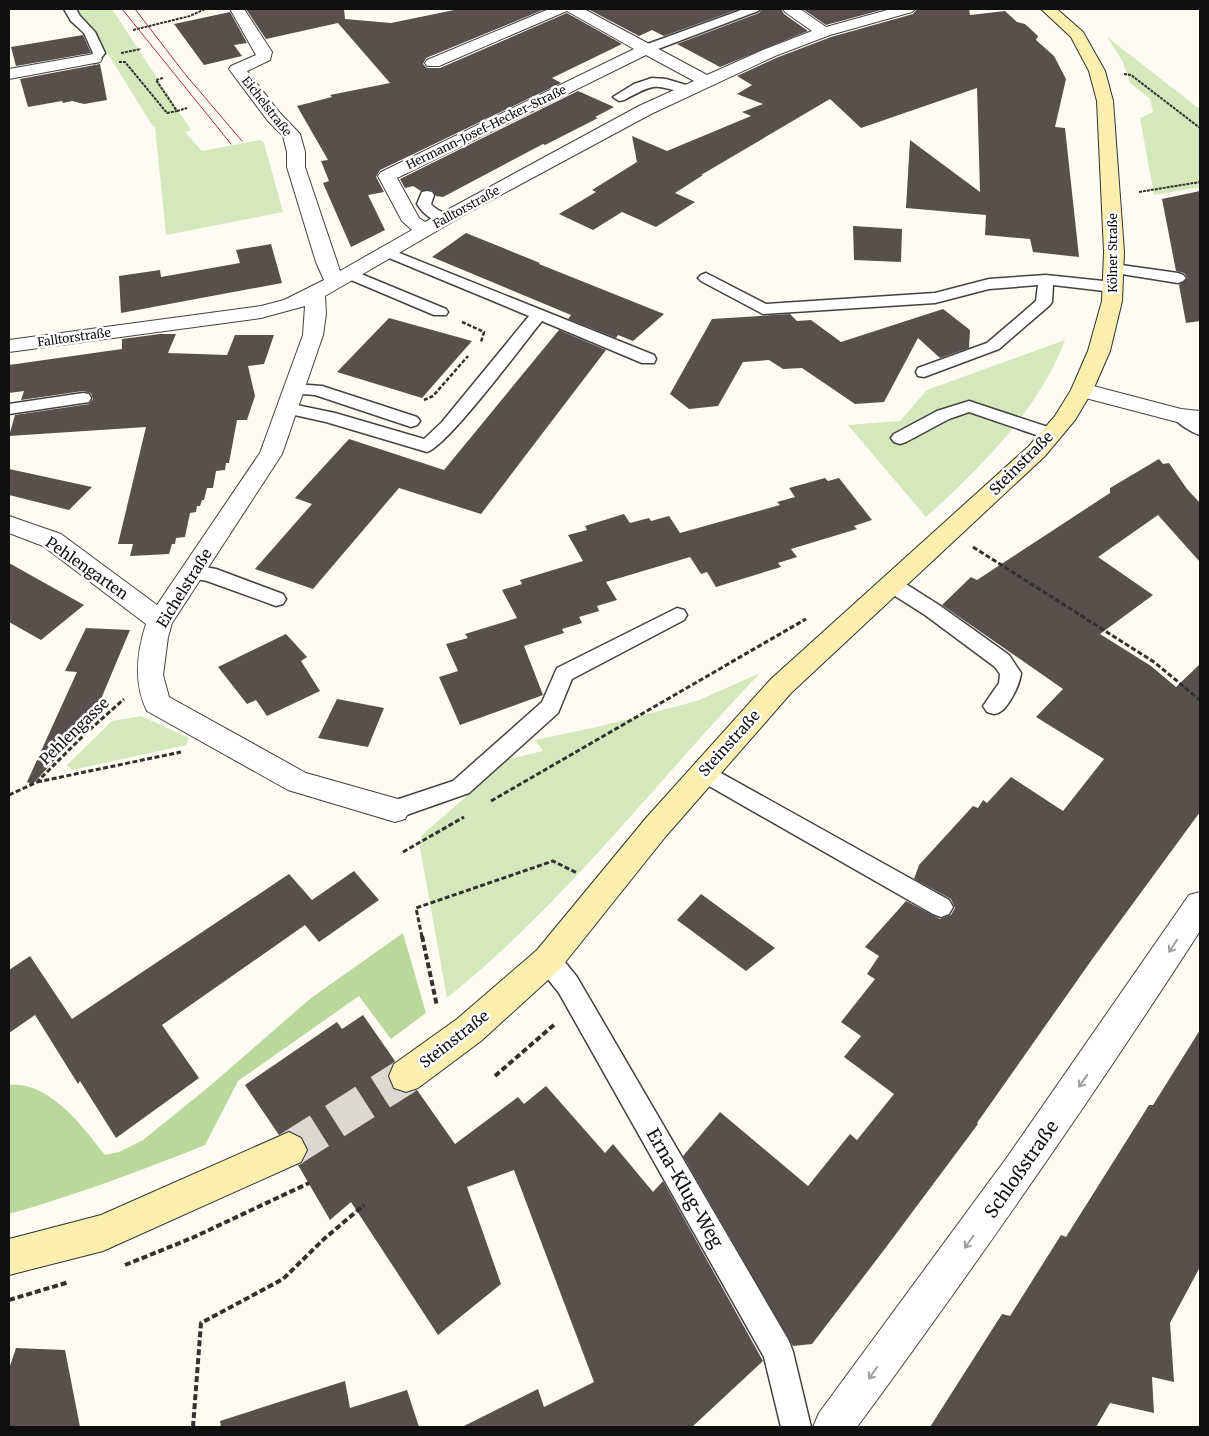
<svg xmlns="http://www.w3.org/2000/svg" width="1209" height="1436" font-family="Merriweather,serif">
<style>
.green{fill:#d5e8bc}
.forest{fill:#bad89c}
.building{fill:#57504c}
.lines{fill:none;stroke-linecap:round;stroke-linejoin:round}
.secondary-tunnel{stroke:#dad8d0;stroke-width:36;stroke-dasharray:36 18;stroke-linecap:butt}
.lane-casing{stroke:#424242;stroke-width:3}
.street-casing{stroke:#424242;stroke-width:2}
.secondary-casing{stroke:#313131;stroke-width:2}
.path-far3{stroke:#313131;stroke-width:2;stroke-dasharray:3 1;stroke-linecap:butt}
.path-far2{stroke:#313131;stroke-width:2.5;stroke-dasharray:4 2;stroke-linecap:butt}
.path-far1{stroke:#313131;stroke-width:3;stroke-dasharray:5 2.5;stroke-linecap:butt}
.path{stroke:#313131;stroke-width:4;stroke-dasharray:6 3;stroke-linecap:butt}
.lane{fill:#fff;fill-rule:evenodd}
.street{fill:#fff;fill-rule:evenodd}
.secondary{fill:#fbefb0;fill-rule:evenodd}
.tram{stroke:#ba2c3a;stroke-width:1}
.oneway{stroke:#9f9f9f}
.labels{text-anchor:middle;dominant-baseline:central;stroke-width:5;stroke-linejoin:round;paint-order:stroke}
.far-street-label{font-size:12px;fill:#0f0f0f;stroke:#fff}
.street-label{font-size:15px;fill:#0f0f0f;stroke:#fff}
.near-street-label{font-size:18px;fill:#0f0f0f;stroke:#fff}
</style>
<rect width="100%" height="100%" fill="#fefbf2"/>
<path class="green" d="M64,9h48l79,121 -6,2 17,19 58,-11 4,3 19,69 -117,23 -11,-108 -3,-2 -49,-79 -12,2 -9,-16 -12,-9z
M1107,37l90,70h3v80l-46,8 -14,-77 13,-6 -3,-13 -20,-16 -7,-21z
M1065,340c-25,68 -86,130 -139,177l-78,-92 52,-4 27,-31z
M760,673c-104,109 -195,230 -313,325l-27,-150 2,-13 87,-76 34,-8 -8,-11 62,-13 100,-26z
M141,716l48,22 -3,7 -114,25 -5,-5 45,-44z"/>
<path class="forest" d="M403,933l23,80 -35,26 -32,-43 -121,85 -33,64c-65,26 -129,50 -196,69v-129c40,-5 75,43 96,70l14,-3 24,-12 68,-55 100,-87z"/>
<path class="building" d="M246,9h98l1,10 46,4 68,-14h86l-119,49 -3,6 4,4h13l127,-55 55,31 -70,34 9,5 -181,87 -4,7 8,15 -16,3 17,35 -34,17 -28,-64 6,-2 -8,-20 7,-1 -31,-54 35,-9 -2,-2 60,-12 -52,-60 -72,16z
M588,9h151l-75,27 -12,-6 -13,6z
M762,9h19l3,5 24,17 -88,36 -43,-23 82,-31z
M803,9h82l-59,16z
M917,9h52l1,6 35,-4 12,11 8,2 13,12 -2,4 18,16 12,23 -11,48 10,1 14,129 -46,-5 -3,-13 -45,-4 1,-20 -80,-7 4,-68 70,52 -3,-104 -116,40 -31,-29 -129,76h2l-28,18 20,9 -39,25 -34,-15 -29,18 -34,-16 37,-22 -4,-2 45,-28 -5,-26 35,15 84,-35 -9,-4 21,-8 -26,-10 15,-9 -15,-9 39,-18 55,-21 82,-23z
M230,12l17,31 -13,2 8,11 -38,9 -30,-41z
M83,35l8,18 -75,13 -5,-19z
M100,64l7,36 -23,4 -12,-3 -9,2 -1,-2 -34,6 -8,-28z
M578,91l36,16 -19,10 3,1 -53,27 -2,-1 -100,53 -7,-1 -4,-6 -11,1 -8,-5 -8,2 -5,-9z
M1200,191v130l-14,2 -7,-38 9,-7 -4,-5 -8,-2 -14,-72z
M853,226l49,3 -1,33 -47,-2z
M466,233l74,30 -1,1 125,50 -31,27 -15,-6 -2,3 -48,-19 3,-4 -139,-58z
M271,244l11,39 -161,30 -2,-37 41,-6 1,7 79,-14 -4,-13z
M943,309l27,21 -1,18 -29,10 -22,-20 -34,64 -29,2 -53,-36 -19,1 -14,-9 -26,2 -25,44 -29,3 -19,-15 42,-75 78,-5 7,7 14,-1 30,22z
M389,318l83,23 -50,57 -85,-26z
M559,330l47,20 -125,164 -82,-26 -86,101 -58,-20 57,-65 -17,-6 54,-59 95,31z
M160,334h16l-8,19 59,2 8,-20h39l-10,29 -16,2 7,30 -8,24h-10l-8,43h-3l-1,7 -9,1 -3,17h-6l-3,12h-2l-2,6h-3l-1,6 -6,1 -5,24 -9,1 -1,6h-3l-3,10 -39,2 3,-12h-15l28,-117 -137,9 6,-21 74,-11 4,-5 -2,-6 -8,-2 -62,9 3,-9 -15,2v-28l113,-16v-10z
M1159,459l4,5 6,-1 18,26 13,14v59l-42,-47 -60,42 55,38 -53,39 51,32 25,21 24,-23v148l-107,146 -116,165 1,1 -94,126 -72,94 -19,2 -110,-190 37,-44 88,74 42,-52 7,6 37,-46 -50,-37 17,-21 -20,-14 34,-43 -8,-5 12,-18 -14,-9 41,-46 34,18 11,-4 4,-7 -4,-9 -37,-20 5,-14 54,-59 5,2 5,-8 4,3 24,-26 52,34 41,-52 -68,-42 27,-28 -121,-84 29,-28 6,3 133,-87v-5z
M9,469l83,18 -23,23 -60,-15z
M825,478l3,3 11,-3 33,42 -18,6 3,3 -66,20 6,8 -19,6 3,4 -65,20 -9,-15 -6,2 -11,-17 -84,25 11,18 -20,6 2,5 -20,6 3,6 -20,6 2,4 -40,13 19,49 -83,30 -21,-48 19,-6 -12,-27 22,-6 -3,-4 52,-16 -15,-28 20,-6 -2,-4 63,-19 -15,-26 19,-5 -2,-4 39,-12 6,9 19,-5 2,3 18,-5 11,17 100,-28 -3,-3 18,-5 -6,-9z
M9,563l75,42 -43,35 -32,-18z
M86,628l44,2 -37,88 -61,67 -5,-3 50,-110 -12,-1z
M286,634l21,23 -6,4 19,30 -53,25 -11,-16 -9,4 -29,-37z
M337,699l47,9 -16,39 -50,-9z
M354,871l25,29 -60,42 -14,-17 -143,100 37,53 -83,60 -36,-57 -2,3 -43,-69 -26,18v-63l21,-14 42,63 217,-145 23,26z
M701,894l74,54 -29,23 -69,-51z
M363,1015l32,46 -8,14 5,14 13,5 12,-4 38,54 63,-47 6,7 22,-18 59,67 8,-9 40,48 10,-11 100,180 -71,66h-230l76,-38 6,18 50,-25 -80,-212 -47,17 34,97 -63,51 -87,-133 -21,18 -32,-55 5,-2 6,-12 -6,-14 -13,-7 -11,5 -34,-50 92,-63 5,7z
M1200,1030v237l-30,56 4,59 -22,-5 2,36 -44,-10 -14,24h-166l72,-113 8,2 51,-81 5,2 83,-132h4z
M16,1348l49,2 15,77h-71v-58z
M345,1381l5,27 57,-18 12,37h-198l-1,-6z"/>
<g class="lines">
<path class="secondary-tunnel" d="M289,1150l117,-74"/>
<g class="lane-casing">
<path id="lane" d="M64,9h12l4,7 15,16 10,21 -7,9 -4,1 -6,-4 5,-6 -9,-20 -13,-12z
M744,9h16l-2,2 -108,41h-8l-2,-3 2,-3z
M652,78l14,1 27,8 1,3 -6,4c-36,-9 -30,-12 -64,6l-5,1 -6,-4 21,-13z
M427,191l5,1 2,3 -3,9c5,7 15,8 20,15l-2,3c-13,3 -26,-8 -32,-18l5,-12z
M387,248l267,107 2,4 -2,4h-12l-100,-42c-19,23 -94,125 -115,131l-101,-30 -45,-10 -3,-4 3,-4 6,-1 48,10 89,26 18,-17 87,-106 -147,-61 -2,-3 2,-3z
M1114,264l64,9 5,2 3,3 -3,3 -5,2 -69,-11 -3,-3 3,-3z
M349,269l97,40 2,3 -2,3h-12l-90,-38 -3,-3 3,-3z
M706,273l60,31 169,-11 54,-14 57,-4 67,7 5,2 3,3 -3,3 -5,2 -60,-7 -1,17 -2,3 -51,44 -75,28 -6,-1 -2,-4 2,-4 69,-25 49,-42 2,-16 -49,4 -54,14 -172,11 -62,-33 -3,-3 3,-3z
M294,384l28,2 95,31 3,4 -3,4 -6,2 -96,-32 -27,-2 -2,-4 2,-4z
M83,393l6,1 2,4 -2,4 -80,12v-10z
M969,401l88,29 3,4 -3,4 -6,2 -82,-28 -20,7 -43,23 -6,2 -6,-2 -3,-4 3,-4 43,-23z
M1181,411l6,1 13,9v14c-9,-3 -22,-11 -28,-19l3,-4z
M193,565l23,4 67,25 3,5 -3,5 -7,2 -69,-25 -21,-4 -3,-5 3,-5z
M891,577l7,2 41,26 70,50 12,18c-1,11 -14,41 -27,41 0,0 -7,-2 -7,-2l-4,-6 16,-23 1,-9 -5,-7 -70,-52 -41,-26 -3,-5 3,-5z
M677,608l7,2 3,5 -3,5 -112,59 -14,34 -89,80 -74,26 -8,-2 -3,-7 3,-7 66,-22 89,-79 15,-34z
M703,763l246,137 4,7 -4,7 -8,3 -8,-3 -238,-136 -3,-6 3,-6z
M548,949l9,3 20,25 212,364 4,11 18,75h-30l-17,-70 -205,-364 -20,-25 -3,-8 3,-8z"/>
</g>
<g class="street-casing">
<path id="street" d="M230,9h14l28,43 -2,8 -23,11 33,42 20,21 5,18v15l35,104 72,-41 -10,-9 -24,-45 3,-4 253,-123 -67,-38 -128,55h-12l-2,-3 2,-3 122,-51h35l123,66 56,-25 49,-19 -27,-19 -2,-3h17l26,18 65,-18h24l-3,3 -82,23 -55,21 -124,58 -180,97 -146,85 1,18 -3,21 -41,119 -110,169 -4,14 -5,38 6,22 137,76 99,28 5,9 -5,9 -10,3 -107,-32 -141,-79c-14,-28 -10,-59 -1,-87l-103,-78 -34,-13v-17l52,18 96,71 103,-152 43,-118 2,-29 -44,12 -252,34v-12l252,-34 23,-6 40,-20 -8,-18 -29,-95v-15l-4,-16 -15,-15 -39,-52 2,-3 25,-11zM646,55l48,26 -55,25 -214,116 -6,-4 -22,-40z
M94,54l6,2 2,3 -2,3 -91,17v-10z
M1082,383l99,26 19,2v14l-19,-2 -107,-28 -3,-5 3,-5z
M1200,892v39c-109,169 -224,334 -343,496h-44l6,-14 189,-257 181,-261z"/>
</g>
<g class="secondary-casing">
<path id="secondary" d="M1041,9h16l26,23 22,39 8,30 11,151 -2,49 -12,50 -17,39 -18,30 -30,36 -254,237 -125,143 -107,134 -78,71 -63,47 -12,4 -12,-4 -5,-12 5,-12 63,-45 80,-69 109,-132 125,-139 258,-233 26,-30 16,-26 17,-39 14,-50 2,-49 -7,-151 -8,-30 -18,-34z
M289,1132l12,6 6,12 -6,12 -198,89 -94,24v-36l92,-24z"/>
</g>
<path class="path-far3" d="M133,30l57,-14 15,-7
M121,53l20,-4
M119,62h6l42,51 10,-2 -21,-31 7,-2
M1124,74l7,1 69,53
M177,111l10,-3
M1139,192l61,-10"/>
<path class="path-far2" d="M462,322l22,10 -3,10
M424,400l9,-4 35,-40"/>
<path class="path-far1" d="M973,547l181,115 46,38
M37,782l144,-30
M9,795l28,-13 49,-49 38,-34
M491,801l315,-182
M403,852l61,-35
M422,937l-6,-29 137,-47 24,12"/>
<path class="path" d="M422,936l15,70
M495,1076l60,-52
M125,1265l67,-27 117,-55
M9,1300l60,-18
M193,1427l8,-104 82,-44 41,-40 40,-34"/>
<use href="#lane" class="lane"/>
<use href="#street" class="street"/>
<use href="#secondary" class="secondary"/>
<path class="tram" d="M122,9l109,135
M135,9l50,65 57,67"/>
</g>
<defs><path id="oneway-shaft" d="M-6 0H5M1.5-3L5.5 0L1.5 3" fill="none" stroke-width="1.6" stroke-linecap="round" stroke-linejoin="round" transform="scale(1.25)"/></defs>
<g class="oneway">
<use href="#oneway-shaft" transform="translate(1173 946) rotate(123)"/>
<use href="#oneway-shaft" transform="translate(1083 1081) rotate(125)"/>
<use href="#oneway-shaft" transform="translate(969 1242) rotate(125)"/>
<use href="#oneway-shaft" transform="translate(873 1373) rotate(126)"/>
</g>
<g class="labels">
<g class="far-street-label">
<text transform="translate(267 106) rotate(52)">Eichelstraße</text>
<text transform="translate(486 127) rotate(-26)">Hermann-Josef-Hecker-Straße</text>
<text transform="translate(466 207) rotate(-29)">Falltorstraße</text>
<text transform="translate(1112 253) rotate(-90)">Kölner Straße</text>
<text transform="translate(74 337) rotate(-8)">Falltorstraße</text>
</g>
<g class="street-label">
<text transform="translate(1021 463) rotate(-45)">Steinstraße</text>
<text transform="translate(87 568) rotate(35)">Pehlengarten</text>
<text transform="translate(184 588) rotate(-58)">Eichelstraße</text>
<text transform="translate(74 731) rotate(-44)">Pehlengasse</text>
<text transform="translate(729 743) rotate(-48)">Steinstraße</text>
<text transform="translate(454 1039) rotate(-38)">Steinstraße</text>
</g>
<g class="near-street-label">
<text transform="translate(1021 1169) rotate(-55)">Schloßstraße</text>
<text transform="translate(685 1188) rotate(60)">Erna-Klug-Weg</text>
</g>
</g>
<rect width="1209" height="1436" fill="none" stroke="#0f0f0f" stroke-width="20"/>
</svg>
